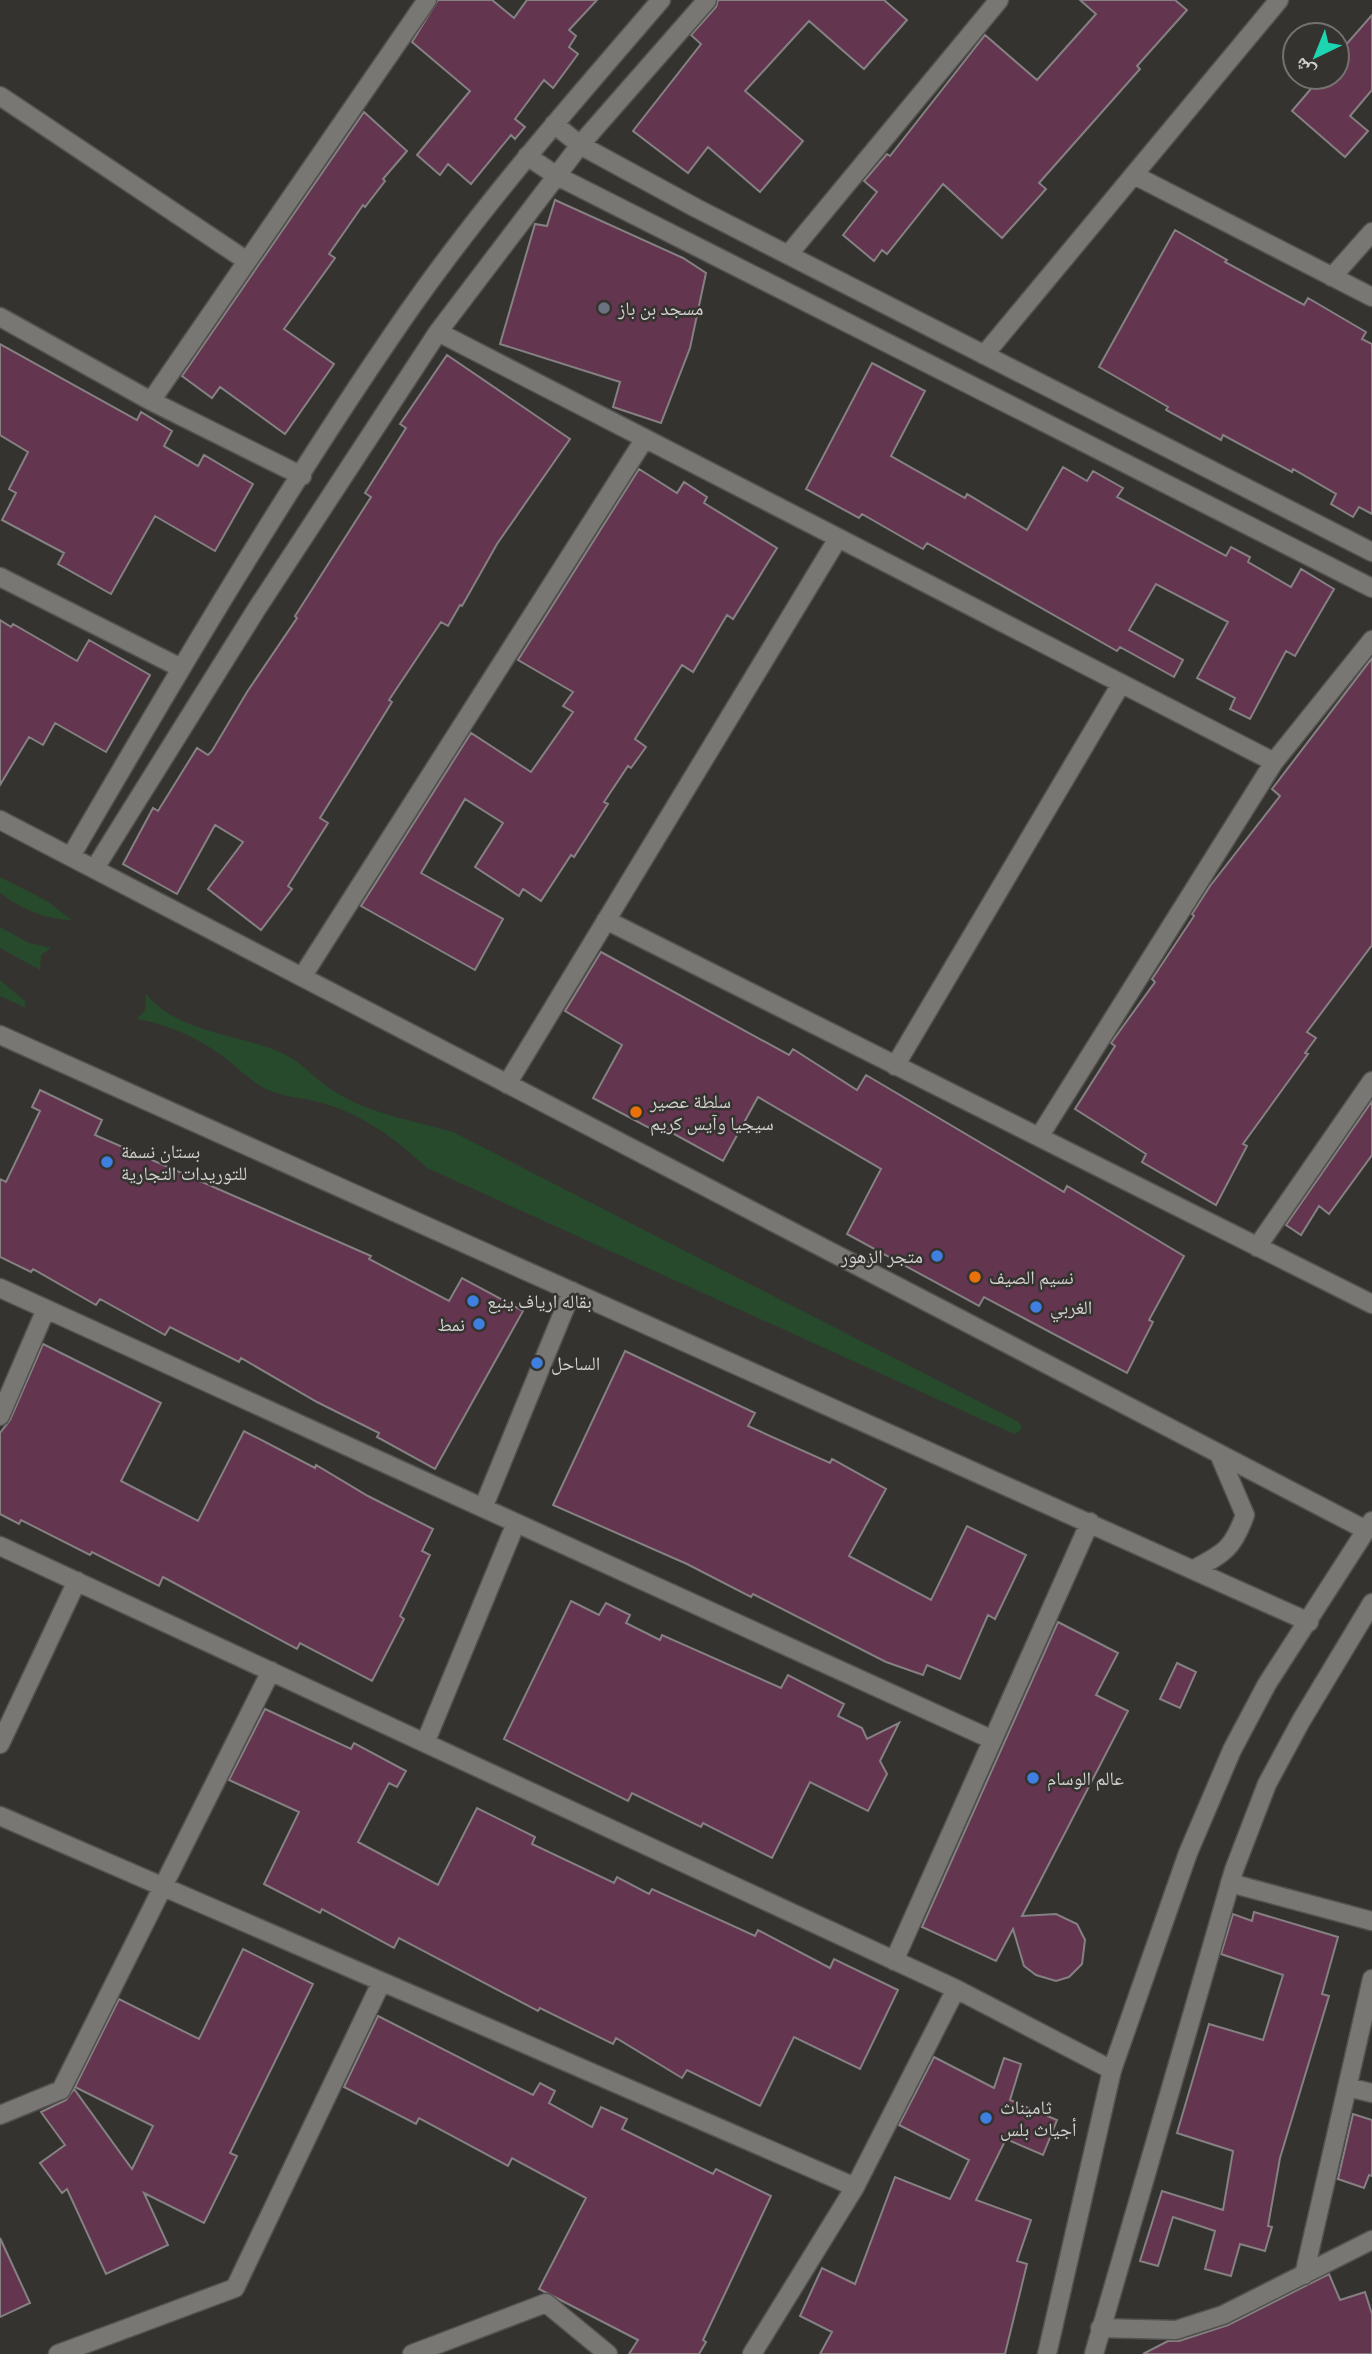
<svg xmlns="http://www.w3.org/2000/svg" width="1372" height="2354" font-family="'IBM Plex Serif','Noto Naskh Arabic',serif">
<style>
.green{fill:#264a2b}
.building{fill:#63354f;stroke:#858183;stroke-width:2}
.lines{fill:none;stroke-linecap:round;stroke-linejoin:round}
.street-casing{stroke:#53524f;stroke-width:21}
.secondary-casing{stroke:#53524f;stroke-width:21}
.street{stroke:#797773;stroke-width:18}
.secondary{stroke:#797773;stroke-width:18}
.worship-dot{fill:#6b7280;stroke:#353330;stroke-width:2.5}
.food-dot{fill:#e8710a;stroke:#353330;stroke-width:2.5}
.shop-dot{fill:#3f7fe0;stroke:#353330;stroke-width:2.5}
.labels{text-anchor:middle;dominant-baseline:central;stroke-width:5;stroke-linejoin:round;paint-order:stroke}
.poi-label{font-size:19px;fill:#d2d1cf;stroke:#353330;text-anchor:start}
</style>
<rect width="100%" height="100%" fill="#353330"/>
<path class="green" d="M0,877l47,24 25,19c-29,-1 -48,-10 -72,-27z
M0,927l29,16 22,5 -10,7 -1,15 -40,-22z
M0,980l25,21 1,7 -26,-12z
M146,994c34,41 95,39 140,61 18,9 30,25 46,35 37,24 80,30 121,42l564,289 4,4v5l-7,4 -587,-266c-31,-29 -67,-56 -109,-66 -19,-5 -38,-5 -56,-15 -14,-8 -25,-20 -38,-30 -26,-19 -56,-33 -87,-38l8,-9z"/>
<path class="building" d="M438,0h54l22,18 13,-18h70l-28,30 7,6 -7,11 9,7 -25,34 -9,-8 -29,39 10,8 -10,12 -4,-4 -40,49 -23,-20 -8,11 -23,-20 53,-64 -58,-49z
M718,0h166l23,20 -43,49 -55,-48 -64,70 58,50 -43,51 -52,-45 -20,26 -55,-42 68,-87 -10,-9 25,-28z
M1080,0h95l12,10 -50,56 3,3 -101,114 7,6 -44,49 -59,-54 -56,70 -5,-4 -8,11 -31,-26 34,-43 -13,-11 23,-27 3,2 95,-121 52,45 59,-66z
M1372,15v75l-22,26 18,15 -23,26 -53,-46 29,-34h16v-22z
M364,112l43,39 -24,28 2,2 -20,26 -2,-2 -34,49 6,4 -51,71 50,35 -49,70 -65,-47 -8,11 -30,-22z
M555,200l128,58 23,15 -16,75 -29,75 -48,-16 7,-25 -120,-38 35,-120 12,2z
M1175,230l52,30 -2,2 79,43 4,-7 58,34 -4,7 10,5v170l-13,-7 -6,10 -22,-13 5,-10 -43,-25 -1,3 -69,-37 -2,5 -55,-30 2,-3 -69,-40z
M0,344l137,76 4,-8 31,19 -8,15 34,20 6,-11 49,29 -38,67 -60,-35 -44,78 -53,-30 6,-11 -62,-33 14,-27 -7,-4 19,-37 -28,-17z
M447,355l123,84 -73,105 -35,62 -2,-1 -12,21 -7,-4 -52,78 3,2 -72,116 8,5 -40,63 4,3 -31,41 -53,-41 35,-47 -28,-17 -38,69 -54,-30 30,-56 5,3 39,-63 11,7 4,-4 35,-59 50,-74 -2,-2 76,-119 -6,-4 41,-65 -6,-4z
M872,363l53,28 -34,65 74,42 2,-4 60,36 36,-63 24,14 6,-10 30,17 -6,9 109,59 5,-9 19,10 -2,5 43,25 10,-18 33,20 -39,67 -9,-5 -36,68 -20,-10 5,-11 -38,-20 31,-56 -72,-38 -27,46 54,30 -9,17 -54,-30 -3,4 -190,-108 -4,6 -61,-35 -3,4 -53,-29z
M639,469l38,24 7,-11 23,15 -3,6 73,45 -44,71 -6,-4 -34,57 -11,-7 -47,74 11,8 -15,21 -3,-2 -24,36 4,2 -34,53 -3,-2 -30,46 -18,-12 -4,7 -44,-29 28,-44 -38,-24 -44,74 82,46 -28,51 -114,-64 110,-173 60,39 42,-60 -10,-6 10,-14 -55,-32z
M0,620l11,7 2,-3 64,37 12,-21 61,35 -44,77 -51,-29 -12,22 -14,-8 -29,48z
M1372,658v287l-65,87 9,6 -11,15 3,1 -65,90 4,2 -31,59 -74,-43 4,-8 -71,-45 40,-63 -4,-3 44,-61 -3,-3 42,-63 -2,-2 18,-28 70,-90 -8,-7z
M601,952l188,103 4,-6 64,41 9,-15 198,117 3,-6 117,70 -35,64 4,2 -26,51 -143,-76 -5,9 -132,-72 34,-65 -123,-72 -35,64 -67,-37 -3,6 -60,-32 29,-53 -57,-34z
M40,1090l62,30 -7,15 276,121 -2,3 80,42 13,-23 61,33 -88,158 -58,-32 2,-4 -62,-31 -76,-44 -2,4 -69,-35 -5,8 -65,-36 -4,6 -63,-36 -2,3 -31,-15v-78l6,3 34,-71 -8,-4z
M1372,1101v54l-43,59 -10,-8 -18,29 -15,-10z
M43,1344l118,59 -40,78 77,40 46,-90 71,37 1,-3 52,31 65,33 -11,22 8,4 -30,61 4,3 -32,62 -72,-38 -3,6 -134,-72 -4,9 -67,-34 -2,3 -69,-35 -2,4 -19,-10v-81l10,-13z
M625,1351l130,62 -7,13 82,37 2,-4 54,30 -37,67 82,44 36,-74 59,29 -31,64 -7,-4 -28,64 -33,-14 -4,10 -37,-13 -133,-68 -2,3 -64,-33 -134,-59z
M571,1601l28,14 7,-12 24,12 -4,8 34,17 2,-5 119,53 7,-13 56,29 -6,12 24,12 5,11 32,-16 -19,38 7,13 -19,37 -58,-29 -38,76 -69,-35 -2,4 -69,-34 -4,8 -124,-62z
M1058,1622l60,31 -22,42 32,16 -106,205 34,-2 21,10 8,16 -3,24 -13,13 -13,4 -20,-6 -12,-9 -11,-37 -17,32 -74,-34z
M1177,1663l19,9 -16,36 -20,-9z
M265,1709l86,40 3,-6 52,28 -9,16 -8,-4 -31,59 80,43 39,-77 58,29 -3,7 82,39 3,-6 32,17 3,-5 103,47 3,-6 72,38 4,-9 64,31 -38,79 -66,-32 -34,69 -73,-36 -5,8 -66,-40 -3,6 -73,-36 -2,3 -139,-73 -5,10 -72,-39 -2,4 -56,-29 35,-72 -70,-32z
M1254,1912l84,25 -16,57 7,2 -49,162 -12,68 4,1 -7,24 -25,-7 -9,32 -26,-7 10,-38 -42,-14 -15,49 -18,-5 22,-70 61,19 10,-59 -56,-18 32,-109 54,16 20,-65 -62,-21 12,-40 19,7z
M243,1949l70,35 -83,169 7,3 -33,67 -60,-30 24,52 -62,29 -39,-85 -5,4 -22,-30 25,-18 -24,-33 25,-12 8,-11 58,80 21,-43 -78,-39 44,-88 80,40z
M378,2016l155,79 7,-12 15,8 -6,12 43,24 9,-20 26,12 -5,10 91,45 3,-5 55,27 -68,144 3,2 -7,12h-70l9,-14 -99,-51 47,-91 -74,-40 -4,8 -89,-48 -3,6 -72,-37z
M934,2057l60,31 10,-30 17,6 -11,36 47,20 -14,35 -37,-16 -30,61 55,20 -14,41 10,3 -22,90h-185l12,-22 -32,-16 22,-48 33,16 40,-107 55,22 19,-39 -70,-35z
M1353,2114l19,6v56l-3,-1 -5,13 -26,-9z
M0,2238l30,65 -30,14z
M1329,2274l11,26 25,-8 7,22v40h-229l25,-13h11l49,-16z"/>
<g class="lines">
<g class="street-casing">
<path id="street" d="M0,96l247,165
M554,124l26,21 116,63 676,344
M527,156l30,20 815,412
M1134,175l238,122
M788,255l211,-255
M1332,277l40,-45
M0,317l151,84 151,75
M438,332l836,430
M984,355l295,-355
M151,401l276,-401
M0,577l181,91
M0,820l1366,710
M71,856c107,-184 216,-369 337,-544 77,-110 166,-211 253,-312
M95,868l161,-258 182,-278 142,-187 127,-145
M606,920l766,384
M302,977l342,-537
M0,1035l1309,587
M895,1066l226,-382
M507,1084l330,-544
M1039,1137l235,-375 98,-122
M1257,1247l115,-166
M0,1288l993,452
M0,1416l46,-107
M483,1508l89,-217
M0,1546l956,443 156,81
M1194,1569c31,-16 39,-21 51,-54l-26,-61
M425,1743l91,-220
M0,1744l77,-163
M0,1816l855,371
M1230,1883l142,38
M894,1961l196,-439
M1347,2087l25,6
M0,2115l61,-25 210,-419
M1304,2275l68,-296
M1100,2328l76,2 47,-15 149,-75
M58,2354l177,-66 146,-305
M412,2354l134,-51 62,51
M752,2354l103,-167 101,-198"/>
</g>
<g class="secondary-casing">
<path id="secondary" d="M1047,2354l65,-284 76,-217 44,-103 35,-66 105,-163
M1094,2354l140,-484 33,-86 34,-63 71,-118"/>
</g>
<use href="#street" class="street"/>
<use href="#secondary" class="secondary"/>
</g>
<circle class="worship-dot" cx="604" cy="308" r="7"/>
<g class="food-dot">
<circle cx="636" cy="1112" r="7"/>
<circle cx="975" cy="1277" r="7"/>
</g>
<g class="shop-dot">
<circle cx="107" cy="1162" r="7"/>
<circle cx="937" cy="1256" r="7"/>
<circle cx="473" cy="1301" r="7"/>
<circle cx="1036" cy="1307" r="7"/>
<circle cx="479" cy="1324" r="7"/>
<circle cx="537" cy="1363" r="7"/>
<circle cx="1033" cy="1778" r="7"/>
<circle cx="986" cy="2118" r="7"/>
</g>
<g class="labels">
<g class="poi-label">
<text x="618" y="308">مسجد بن باز</text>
<text x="650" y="1101">سلطة عصير<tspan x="650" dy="22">سيجيا وآيس كريم</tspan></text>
<text x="121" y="1151">بستان نسمة<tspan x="121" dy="22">للتوريدات التجارية</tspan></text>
<text x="923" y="1256" text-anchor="end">متجر الزهور</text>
<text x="989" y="1277">نسيم الصيف</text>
<text x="487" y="1301">بقاله ارياف ينبع</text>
<text x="1050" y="1307">الغربي</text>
<text x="465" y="1324" text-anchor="end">نمط</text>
<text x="551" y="1363">الساحل</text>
<text x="1047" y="1778">عالم الوسام</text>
<text x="1000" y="2107">ثاميناث<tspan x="1000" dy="22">أجياث بلس</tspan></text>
</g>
</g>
<g transform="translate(1316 56) rotate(223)"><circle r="33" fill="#353330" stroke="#747270" stroke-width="2"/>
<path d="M0-5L12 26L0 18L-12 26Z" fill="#1dd5b1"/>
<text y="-10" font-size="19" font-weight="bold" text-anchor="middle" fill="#d2d1cf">ش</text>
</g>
</svg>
